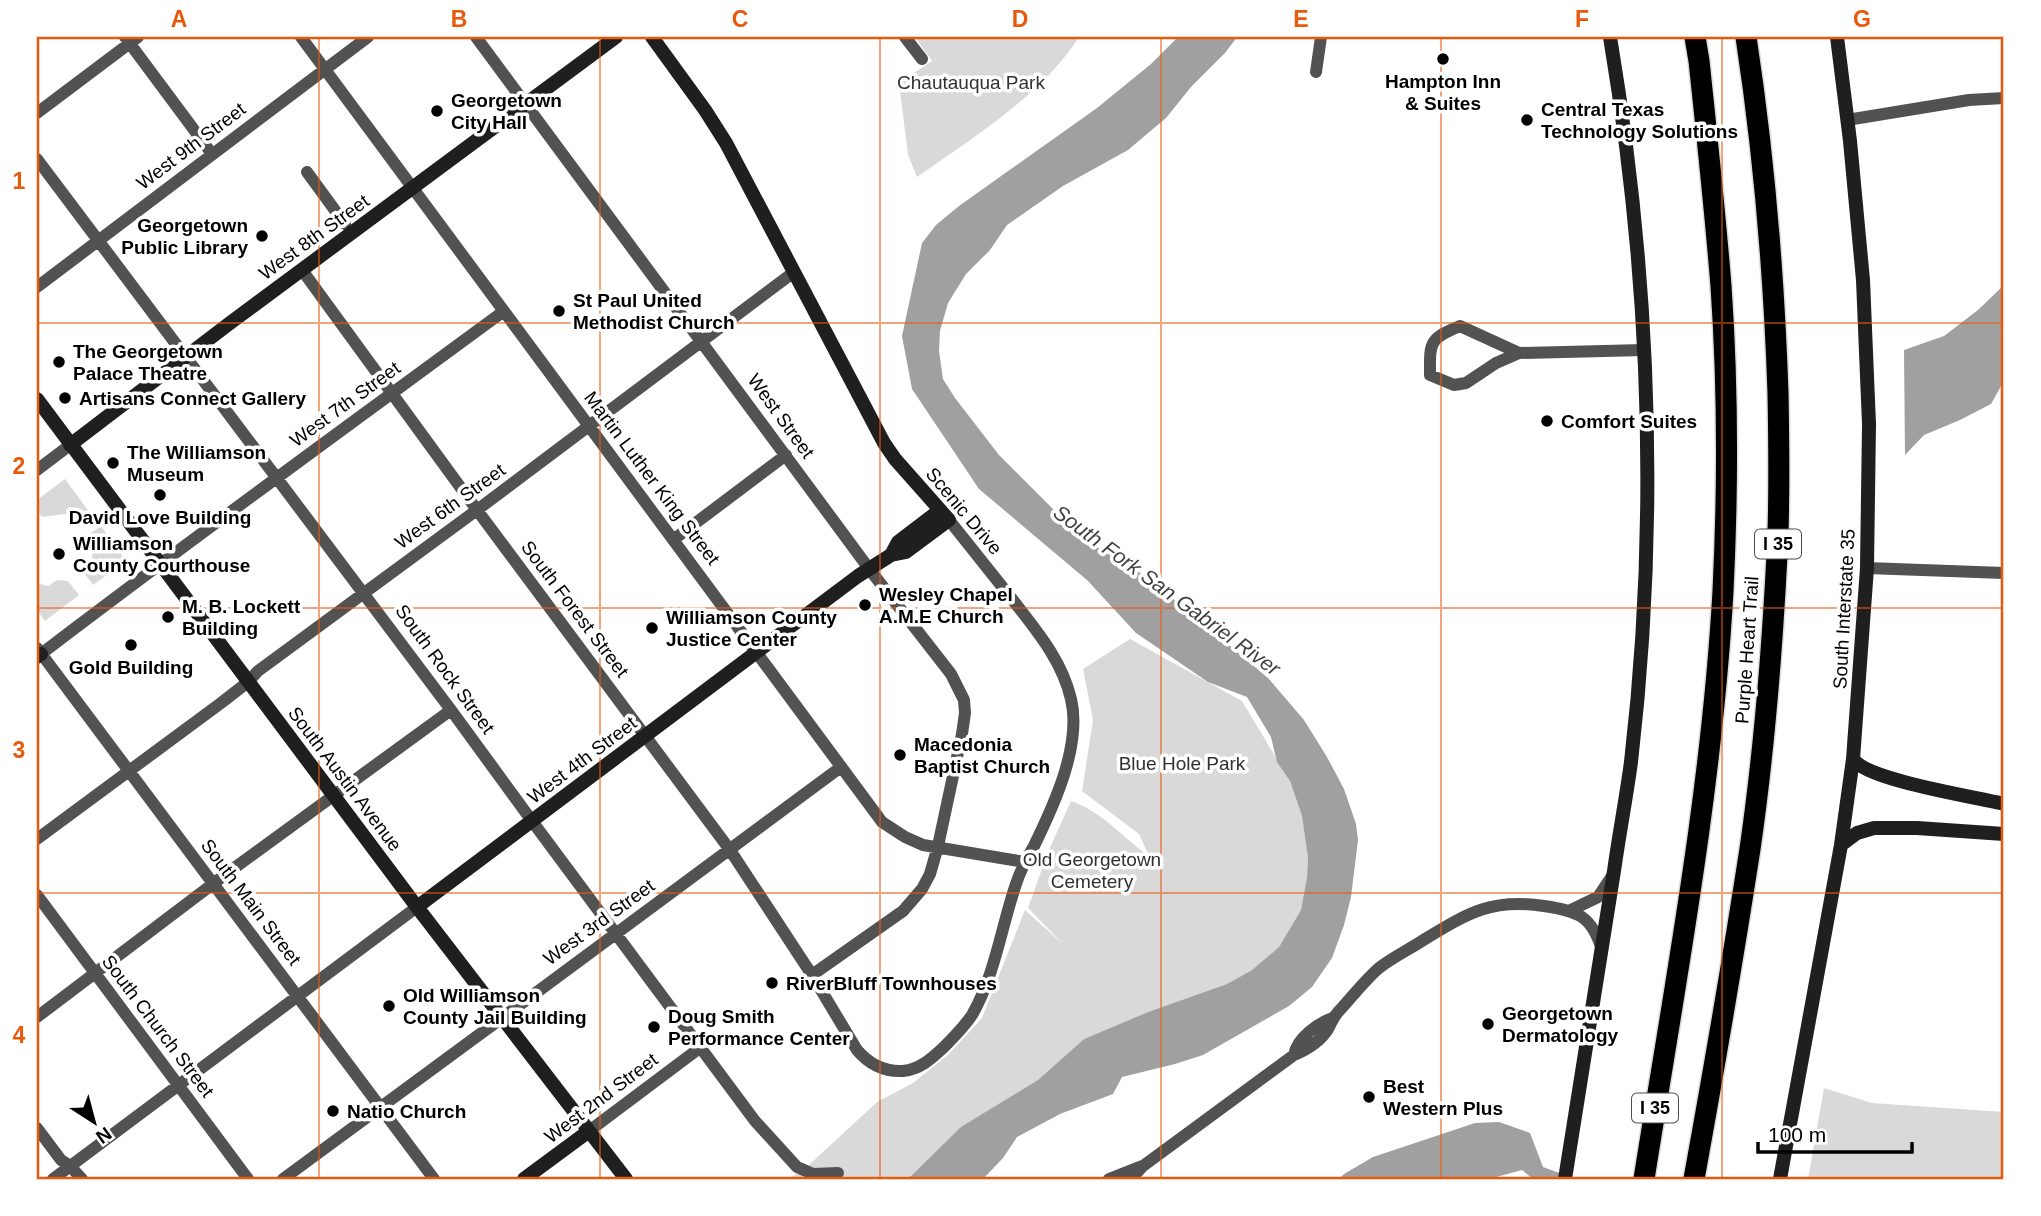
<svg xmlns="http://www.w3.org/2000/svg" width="2041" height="1216" font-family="Arial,sans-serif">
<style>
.green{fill:#d9d9d9}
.water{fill:#a0a0a0}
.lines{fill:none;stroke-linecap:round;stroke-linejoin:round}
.highway-casing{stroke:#dbdbdb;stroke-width:24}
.street{stroke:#525252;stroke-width:12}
.secondary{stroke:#1f1f1f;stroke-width:14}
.highway{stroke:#000;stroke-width:21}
.grid{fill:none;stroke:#e8590c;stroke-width:2;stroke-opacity:0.55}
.poi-dot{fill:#000;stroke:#fff;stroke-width:2.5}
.labels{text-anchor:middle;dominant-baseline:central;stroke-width:7;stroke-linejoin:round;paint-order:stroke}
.shield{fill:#fff;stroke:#4c4c4c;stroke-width:2}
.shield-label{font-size:18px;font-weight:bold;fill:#000}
.poi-label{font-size:19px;font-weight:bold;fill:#000;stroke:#fff;text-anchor:start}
.park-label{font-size:19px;fill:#303030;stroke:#fff}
.street-label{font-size:19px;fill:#000;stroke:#fff}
.water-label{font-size:21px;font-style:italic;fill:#414141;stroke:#fff}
.neatline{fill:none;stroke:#e8590c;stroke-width:2.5}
.grid-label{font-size:23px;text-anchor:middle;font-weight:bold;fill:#e8590c}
</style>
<rect width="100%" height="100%" fill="#fff"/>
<path class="green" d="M915,37h164c-37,58 -106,101 -162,140l-9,-22 -9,-72 33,-22z
M65,479l25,34 -10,7 -15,-6 -23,3 -5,-7v-10z
M101,526l22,31 1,5 -31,23 -11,-15v-4l10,-7 1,-15 -2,-11z
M57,580l11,1 11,14 -34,26 -8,-11v-27l11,3z
M1130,639l112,62 48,80 12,35 6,41 -1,20 -6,33 -22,37 -27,23 -25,14 -79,28 -64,27 -46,41 -34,22 -63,45 -30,29 -8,3h-114l21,-15 67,-62 36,-19 36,-29 33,-36 43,-108 38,34 -35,-36 20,-56 23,-51c32,11 52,37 78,55l-10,-22 -57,-43 11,-71 -10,-51z
M1824,1088l48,15 132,9v67h-196z"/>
<path class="water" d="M1178,37h59l-12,16 -34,34 -25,31 -38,32 -65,36 -56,39 -17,25 -24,24 -18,29 -8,28 -1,20 4,28 12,19 44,57 72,72 22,18 49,29 54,43 73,62 35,41 23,37 17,32 12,35 2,16 -7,57 -7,28 -12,33 -20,29 -23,19 -86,49 -28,9 -53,13 -9,17 -53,20 -43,23 -14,21 -20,21h-81l9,-3 50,-49 77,-47 46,-41 64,-27 79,-28 25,-14 27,-23 22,-37 6,-33 1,-19 -6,-42 -12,-35 -13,-19 -6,-25 -24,-40 -39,-15 -72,-49 -49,-53 -108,-91 -67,-100 -10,-53 20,-93 14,-18 23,-19 138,-98 54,-44z
M2004,285v96l-13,23 -31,16 -36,15 -19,20 -1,-105 40,-14 34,-26z
M1499,1122l31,11 13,34 33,12h-43l-11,-9 -33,9h-150l5,-5 29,-17 102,-34z"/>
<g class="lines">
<g class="highway-casing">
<path id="highway" d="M1644,1179c31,-195 68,-390 79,-588 5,-101 5,-204 -2,-305 -6,-75 -14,-150 -22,-225l-4,-24
M1694,1179c20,-110 39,-220 56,-330 14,-97 22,-196 27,-294 3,-53 2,-108 1,-162 -4,-119 -14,-238 -32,-356"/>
</g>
<path class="street" d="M125,37l87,117
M301,37l581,785 23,15 18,8 102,17
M476,37l394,533 81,104 13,26 1,13 -3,21 -24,112 -8,28 -8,15 -19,22 -91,64
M905,37l17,22
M1316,72l5,-35
M37,113l101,-76
M1847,120l122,-20 35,-2
M37,159l414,551 81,111 223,300 42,46 16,7 25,-1
M307,172l38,52
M302,270l175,240 253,340 82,125 45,75c12,14 27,22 46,21 18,-2 29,-13 41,-24 10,-10 20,-20 28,-32 23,-40 29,-87 44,-131 4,-13 11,-26 18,-38 20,-41 48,-101 37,-147 -9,-39 -35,-69 -59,-100 -21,-26 -42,-53 -63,-79
M37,287l331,-250
M1519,353l-59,-27c-32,13 -30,17 -30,49l24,10 12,-2 30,-20 23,-10 125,-3
M37,470l33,-25
M673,540l113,-85
M1867,568l137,5
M37,648l397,531
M41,654c153,-117 308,-229 463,-343
M37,839l184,-136 27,-21 10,-11 219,-161 317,-238
M37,895l211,284
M1571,910l27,-13 14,-21
M37,1017l189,-143 225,-164
M1294,1055c3,-17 24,-32 39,-37
M37,1128l24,32 9,6 12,13
M589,1131l112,-84
M53,1179l364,-272
M283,1179c186,-137 373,-274 558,-412
M1109,1179l33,-13
M1131,1179l12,-13 151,-111c14,-6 26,-13 34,-26 4,-7 5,-12 11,-18 12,-13 27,-32 40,-43 14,-11 31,-19 46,-29 43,-26 67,-41 119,-33 34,5 48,10 58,44"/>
<path class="secondary" d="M37,399l380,508 209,272
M70,445l160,-122 386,-286
M891,555l7,-13 42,-32
M37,657l4,-3
M1853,759c13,21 123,38 151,45
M1841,845l16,-12 17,-5h43l87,6
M417,907l441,-331 33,-21 15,-3 43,-32 -54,-61 -11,-16 -158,-300 -21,-33 -53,-73
M524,1179l65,-48
M1565,1179c17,-102 33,-205 49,-308 5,-36 12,-72 17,-109 28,-241 19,-486 -21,-725
M1780,1179l61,-334 12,-86 14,-191 2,-144 -6,-144 -13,-139 -13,-104"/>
<use href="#highway" class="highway"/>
</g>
<path class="grid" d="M319,37v1142M600,37v1142M880,37v1142M1161,37v1142M1441,37v1142M1722,37v1142M37,323h1967M37,608h1967M37,893h1967"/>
<g class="poi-dot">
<circle cx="1443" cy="59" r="7"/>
<circle cx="437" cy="111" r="7"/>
<circle cx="1527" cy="120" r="7"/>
<circle cx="262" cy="236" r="7"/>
<circle cx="559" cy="311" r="7"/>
<circle cx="59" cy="362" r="7"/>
<circle cx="65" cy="398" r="7"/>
<circle cx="1547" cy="421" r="7"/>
<circle cx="113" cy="463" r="7"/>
<circle cx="160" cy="495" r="7"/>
<circle cx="59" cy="554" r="7"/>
<circle cx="865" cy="605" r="7"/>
<circle cx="168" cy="617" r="7"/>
<circle cx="652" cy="628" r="7"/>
<circle cx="131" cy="645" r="7"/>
<circle cx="900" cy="755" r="7"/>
<circle cx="772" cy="983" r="7"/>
<circle cx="389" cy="1006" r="7"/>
<circle cx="1488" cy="1024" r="7"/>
<circle cx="654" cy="1027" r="7"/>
<circle cx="1369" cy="1097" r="7"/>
<circle cx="333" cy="1111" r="7"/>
</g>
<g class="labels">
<g class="shield">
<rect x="1755" y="529.5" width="46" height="29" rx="5"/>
<rect x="1632" y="1093.5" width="46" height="29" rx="5"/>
</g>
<g class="shield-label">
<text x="1778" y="544">I 35</text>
<text x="1655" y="1108">I 35</text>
</g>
<g class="poi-label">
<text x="1443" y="81" text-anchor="middle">Hampton Inn<tspan x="1443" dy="22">&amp; Suites</tspan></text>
<text x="451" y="100">Georgetown<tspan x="451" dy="22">City Hall</tspan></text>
<text x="1541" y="109">Central Texas<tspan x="1541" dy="22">Technology Solutions</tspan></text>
<text x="248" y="225" text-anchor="end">Georgetown<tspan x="248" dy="22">Public Library</tspan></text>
<text x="573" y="300">St Paul United<tspan x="573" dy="22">Methodist Church</tspan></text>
<text x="73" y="351">The Georgetown<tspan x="73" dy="22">Palace Theatre</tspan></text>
<text x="79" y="398">Artisans Connect Gallery</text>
<text x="1561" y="421">Comfort Suites</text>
<text x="127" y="452">The Williamson<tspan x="127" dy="22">Museum</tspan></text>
<text x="160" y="517" text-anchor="middle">David Love Building</text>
<text x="73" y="543">Williamson<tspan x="73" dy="22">County Courthouse</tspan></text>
<text x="879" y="594">Wesley Chapel<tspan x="879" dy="22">A.M.E Church</tspan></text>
<text x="182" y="606">M. B. Lockett<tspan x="182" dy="22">Building</tspan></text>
<text x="666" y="617">Williamson County<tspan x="666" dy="22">Justice Center</tspan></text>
<text x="131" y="667" text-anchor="middle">Gold Building</text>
<text x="914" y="744">Macedonia<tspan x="914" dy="22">Baptist Church</tspan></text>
<text x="786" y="983">RiverBluff Townhouses</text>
<text x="403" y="995">Old Williamson<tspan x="403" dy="22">County Jail Building</tspan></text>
<text x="1502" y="1013">Georgetown<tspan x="1502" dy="22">Dermatology</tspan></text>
<text x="668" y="1016">Doug Smith<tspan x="668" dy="22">Performance Center</tspan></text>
<text x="1383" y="1086">Best<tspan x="1383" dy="22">Western Plus</tspan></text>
<text x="347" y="1111">Natio Church</text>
</g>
<g class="park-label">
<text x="971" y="82">Chautauqua Park</text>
<text x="1182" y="763">Blue Hole Park</text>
<text x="1092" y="859">Old Georgetown<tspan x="1092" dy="22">Cemetery</tspan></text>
</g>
<g class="street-label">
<text transform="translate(191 146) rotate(-37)">West 9th Street</text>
<text transform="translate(314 237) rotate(-36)">West 8th Street</text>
<text transform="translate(345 404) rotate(-36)">West 7th Street</text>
<text transform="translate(781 416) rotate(54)">West Street</text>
<text transform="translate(652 478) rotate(53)">Martin Luther King Street</text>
<text transform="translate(450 506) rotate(-36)">West 6th Street</text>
<text transform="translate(964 511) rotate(50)">Scenic Drive</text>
<text transform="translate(575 609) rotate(53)">South Forest Street</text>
<text transform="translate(1844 609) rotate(-87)">South Interstate 35</text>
<text transform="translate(1747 650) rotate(-86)">Purple Heart Trail</text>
<text transform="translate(445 669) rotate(54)">South Rock Street</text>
<text transform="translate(582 760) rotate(-37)">West 4th Street</text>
<text transform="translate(345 779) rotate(53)">South Austin Avenue</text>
<text transform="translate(251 902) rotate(53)">South Main Street</text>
<text transform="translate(599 922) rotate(-36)">West 3rd Street</text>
<text transform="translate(158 1026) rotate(53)">South Church Street</text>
<text transform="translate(601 1098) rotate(-37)">West 2nd Street</text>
</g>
<g class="water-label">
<text transform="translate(1167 590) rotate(36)">South Fork San Gabriel River</text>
</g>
</g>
<rect width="2041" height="1216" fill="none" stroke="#ffffff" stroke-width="77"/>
<g transform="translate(94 1122) rotate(144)" stroke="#ffffff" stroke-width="5" paint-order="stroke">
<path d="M0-5L12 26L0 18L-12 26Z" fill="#000000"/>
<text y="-10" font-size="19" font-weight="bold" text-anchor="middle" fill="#000000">N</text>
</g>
<path d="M1758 1142v10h154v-10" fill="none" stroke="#000000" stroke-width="3.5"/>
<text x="1768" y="1142" font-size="21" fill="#000000" stroke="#ffffff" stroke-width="5" paint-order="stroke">100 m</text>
<rect x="38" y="38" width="1964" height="1140" class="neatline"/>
<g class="grid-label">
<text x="179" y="27">A</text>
<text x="459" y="27">B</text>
<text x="740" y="27">C</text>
<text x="1020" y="27">D</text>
<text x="1301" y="27">E</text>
<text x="1582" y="27">F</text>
<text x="1862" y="27">G</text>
<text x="19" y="189">1</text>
<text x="19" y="474">2</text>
<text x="19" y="758">3</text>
<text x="19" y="1043">4</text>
</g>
</svg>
